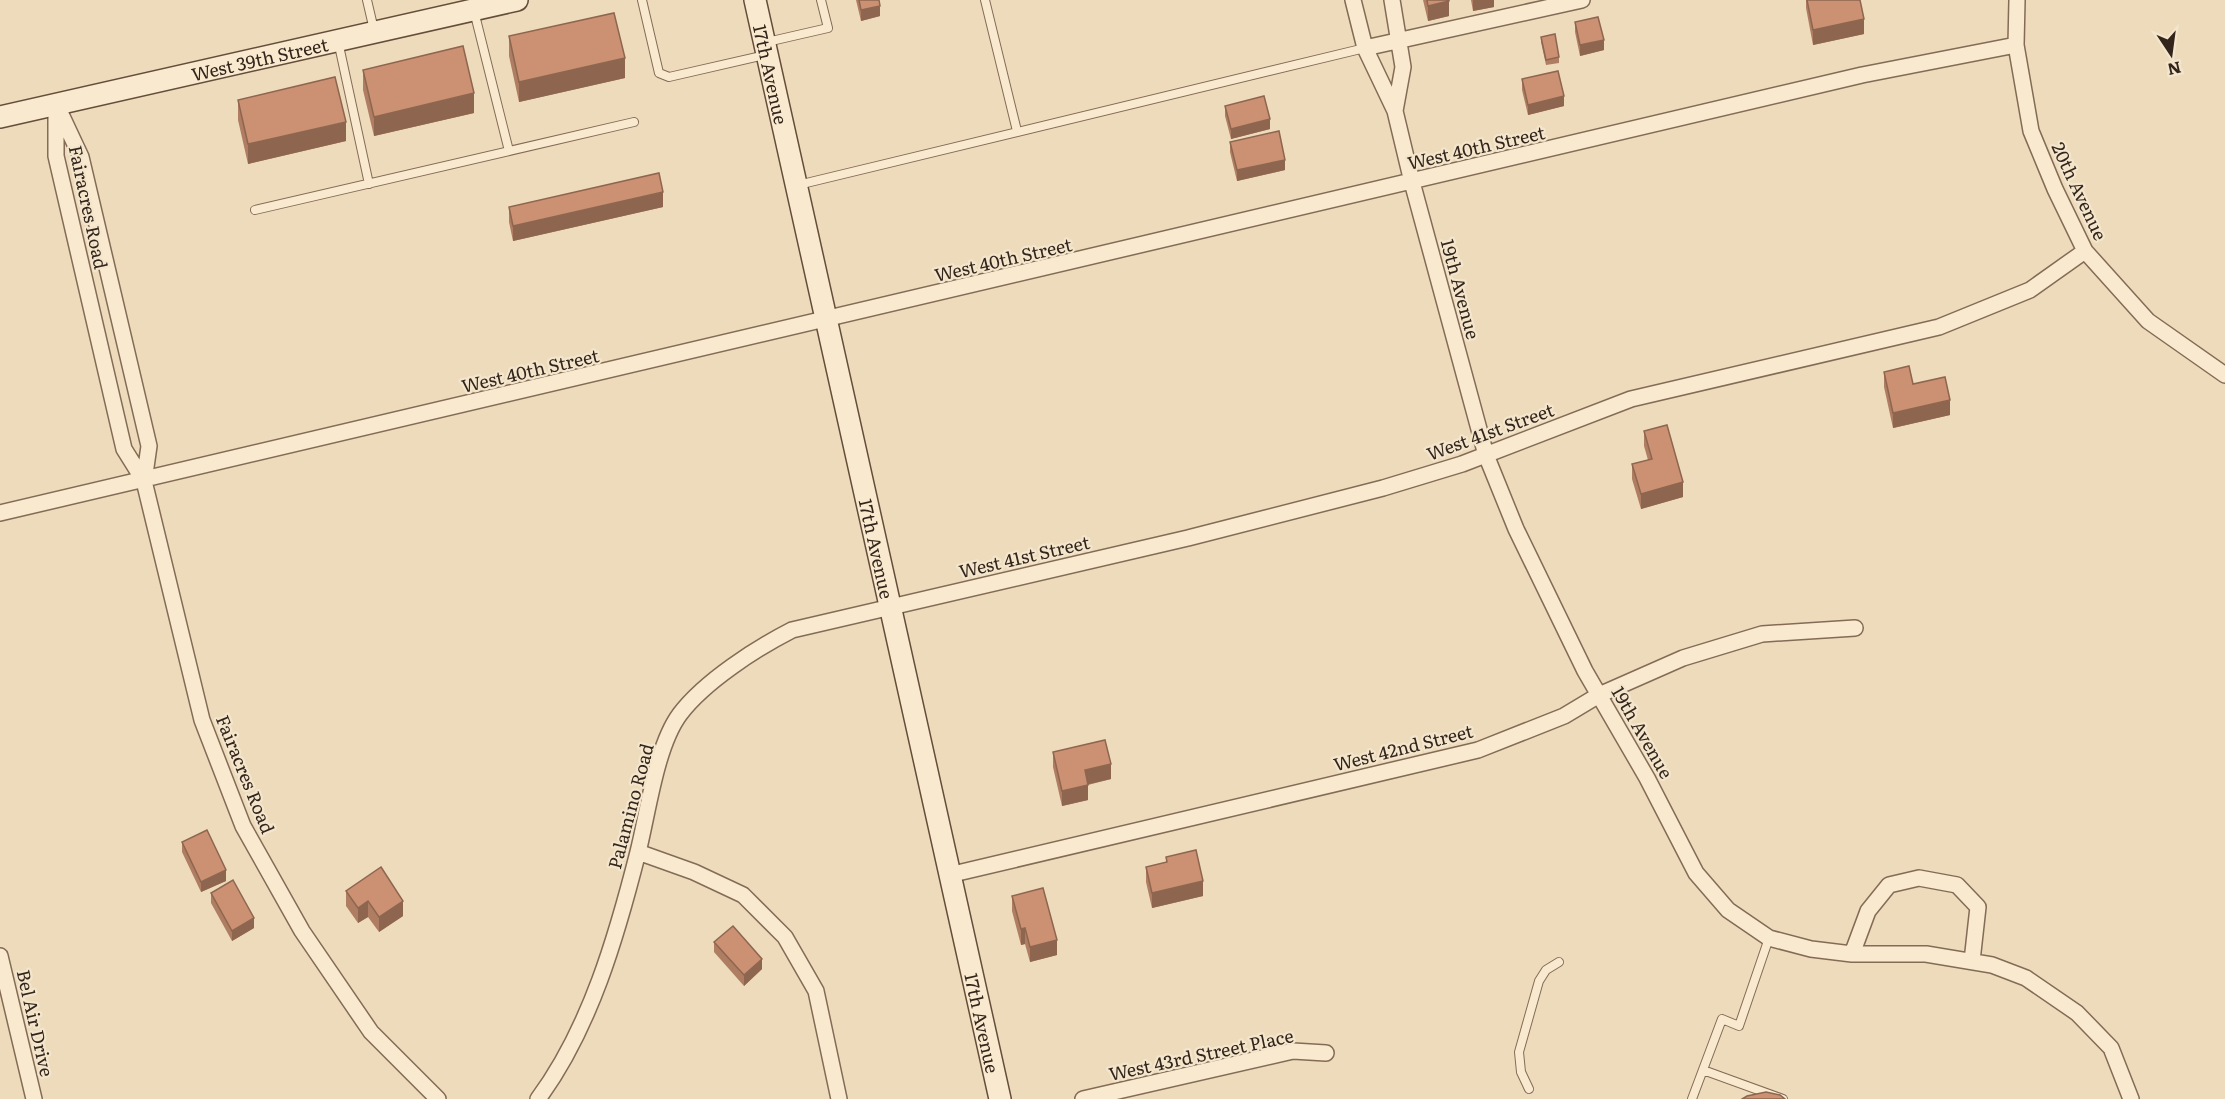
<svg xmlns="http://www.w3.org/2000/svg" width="2225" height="1099" font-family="Literata,serif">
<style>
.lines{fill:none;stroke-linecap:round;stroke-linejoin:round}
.service-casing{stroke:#846b56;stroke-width:10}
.minor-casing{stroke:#846b56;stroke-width:18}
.secondary-casing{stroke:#654d3a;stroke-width:24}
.service{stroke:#f8e9cf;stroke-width:8}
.minor{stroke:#f8e9cf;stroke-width:15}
.secondary{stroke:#f8e9cf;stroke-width:21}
.wall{fill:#af7d62}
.shaded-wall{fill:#8e6650}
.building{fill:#cb9172;stroke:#8e6650;stroke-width:1.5}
.labels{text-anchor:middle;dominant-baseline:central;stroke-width:4.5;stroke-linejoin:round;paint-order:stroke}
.street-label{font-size:18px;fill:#33251b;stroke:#f4e6cc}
</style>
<rect width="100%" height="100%" fill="#eddbbc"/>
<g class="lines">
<g class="service-casing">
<path id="service" d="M367,0l7,30
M642,0l17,73 10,4 96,-22
M985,0l32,131
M474,11l35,140
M338,41l31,143
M767,42l61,-14 -7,-28
M798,185l567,-137
M255,210l379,-88
M1703,1070l80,29
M1529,1089l-8,-17 -2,-20 20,-71 7,-11 13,-8
M1692,1099l30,-80 17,7 30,-88"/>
</g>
<g class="minor-casing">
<path id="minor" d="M1353,0l12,48 30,63 17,71 74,273 30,74 69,142 62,107 49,95 32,37 41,28 42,11 41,5h74l66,11 34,13 51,35 34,35 20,51
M1392,0l11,67 -8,44
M2017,0l-1,45 15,86 24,58 30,62 63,70 77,54
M1365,48l217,-48
M56,104v52l68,293 20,32 58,239 41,106 59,105 69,101 67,67
M59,110l22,47 68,289 -5,35
M0,513l1862,-438 154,-30
M638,852l56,20 49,23 42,42 31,54 23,108
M949,875l529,-125 86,-34 35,-21 84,-37 79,-24 93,-6
M1852,954l16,-43 21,-26 30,-7 38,7 21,22 -6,54
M0,956l34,143
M538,1099c52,-70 79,-164 100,-247 10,-39 18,-106 42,-138 25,-33 77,-66 112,-84l396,-92 195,-50 79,-24 169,-65 308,-72 91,-37 55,-39
M1083,1099l210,-48 33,2"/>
</g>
<g class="secondary-casing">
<g id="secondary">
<path id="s1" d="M755,0l245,1099"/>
<path id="s2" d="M0,117l517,-117"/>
</g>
</g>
<use href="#service" class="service"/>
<use href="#minor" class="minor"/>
<use href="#secondary" class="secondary"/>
</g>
<path class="wall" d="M856,0h23l1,16 -19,5z
M1423,0h26v16l-21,5z
M1471,0h23v7l-21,4z
M1806,0h54l4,34 -51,11 -7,-37z
M1575,22l29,28 -24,6 -5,-24z
M509,36l116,42 -106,24 -10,-46z
M1541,37l18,20v6l-13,2 -5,-23z
M363,70l111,43 -100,23 -11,-46z
M1522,79l42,27 -36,9 -6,-25z
M238,100l108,41 -98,23 -10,-44z
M1225,106l45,23 -39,10 -6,-23z
M1230,142l55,28 -48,11 -7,-29z
M509,207h154l-150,34 -4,-19z
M1884,372l29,12 37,31 -57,13 -9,-41z
M1644,431l39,66 -42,12 -9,-30v-15l16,-4 -4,-14z
M1053,752l58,27 -23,6v15l-26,6 -9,-39z
M182,842l44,39 -25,11 -19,-40z
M1166,857l37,39 -51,12 -6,-26v-15l20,-5z
M346,891l57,25 -24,16 -11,-15 -10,6 -12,-17z
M211,893l43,35 -22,13 -21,-38z
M1012,896l45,59 -27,7 -5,-18 -4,1 -9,-34z
M714,942l48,27 -18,17 -30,-34z"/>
<path class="shaded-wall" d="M1473,0h21v7l-21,4z
M1449,1v15l-21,5v-15z
M880,6v10l-19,5v-11z
M1864,19v15l-51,11v-15z
M1604,40v10l-24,6v-11z
M625,58v20l-106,24v-20z
M474,93v20l-100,23v-19z
M1564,96v10l-36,9v-10z
M1270,119v10l-39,10v-10z
M346,122v19l-98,23v-20z
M1285,160v10l-48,11v-11z
M663,192v15l-150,34v-15z
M1950,400v15l-57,13v-15z
M1683,482v15l-42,12v-15z
M1111,764v15l-26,6v-15z
M1088,785v15l-26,6v-15z
M226,870v11l-25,11v-10z
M1203,881v15l-51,12v-15z
M368,901v16l-10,6v-15z
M403,901v15l-24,16v-15z
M254,918v10l-22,13v-10z
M1025,928v16l-4,1v-16z
M1057,940v15l-27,7v-15z
M762,959v10l-18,17v-11z"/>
<path class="building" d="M859,0h20l1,6 -19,4z
M1427,0h22v1l-21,5z
M1807,0h53l4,19 -51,11z
M614,13l11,45 -106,24 -10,-46z
M1598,17l6,23 -24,5 -5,-23z
M1555,34l4,23 -13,3 -5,-23z
M463,46l11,47 -100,24 -11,-47z
M1558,71l6,25 -36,9 -6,-26z
M335,77l11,45 -98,22 -10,-44z
M1264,96l6,23 -39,10 -6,-23z
M1279,131l6,29 -48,10 -7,-28z
M659,173l4,19 -150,34 -4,-19z
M1909,366l4,18 32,-7 5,23 -57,13 -9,-41z
M1667,425l16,57 -42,12 -9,-30 20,-5 -8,-28z
M1105,740l6,24 -26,6 3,15 -26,6 -9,-39z
M207,830l19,40 -25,12 -19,-40z
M1196,850l7,31 -51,12 -6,-26 21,-5 -1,-5z
M381,867l22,34 -24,16 -11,-16 -10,7 -12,-17z
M233,880l21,38 -22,13 -21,-38z
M1043,888l14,52 -27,7 -5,-19 -4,1 -9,-33z
M733,926l29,33 -18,16 -30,-33z
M1766,1092l14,3 5,4h-43l5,-3z"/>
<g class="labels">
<g class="street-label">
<text stroke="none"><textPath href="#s2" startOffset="266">West 39th Street</textPath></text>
<text stroke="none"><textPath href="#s1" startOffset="76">17th Avenue</textPath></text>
<text transform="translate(1476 147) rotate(-13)">West 40th Street</text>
<text transform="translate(2080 191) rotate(65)">20th Avenue</text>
<text transform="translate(89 207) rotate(78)">Fairacres Road</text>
<text transform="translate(1003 259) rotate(-13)">West 40th Street</text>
<text transform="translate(1461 289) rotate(75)">19th Avenue</text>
<text transform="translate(530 370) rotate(-13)">West 40th Street</text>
<text transform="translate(1490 431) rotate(-20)">West 41st Street</text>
<text stroke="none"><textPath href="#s1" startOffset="562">17th Avenue</textPath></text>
<text transform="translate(1024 556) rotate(-13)">West 41st Street</text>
<text transform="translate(1643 732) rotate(60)">19th Avenue</text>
<text transform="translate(1403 747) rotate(-14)">West 42nd Street</text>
<text transform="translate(246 774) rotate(68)">Fairacres Road</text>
<text transform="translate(630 806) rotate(-75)">Palamino Road</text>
<text transform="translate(36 1023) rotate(77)">Bel Air Drive</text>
<text stroke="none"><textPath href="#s1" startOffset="1048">17th Avenue</textPath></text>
<text transform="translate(1201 1054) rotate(-12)">West 43rd Street Place</text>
</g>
</g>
<g transform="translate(2171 54) rotate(167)" stroke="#f4e6cc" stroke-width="4.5" paint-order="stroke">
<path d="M0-4.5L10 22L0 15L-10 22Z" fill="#33251b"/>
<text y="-9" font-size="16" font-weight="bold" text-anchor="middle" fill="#33251b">N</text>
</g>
</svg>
